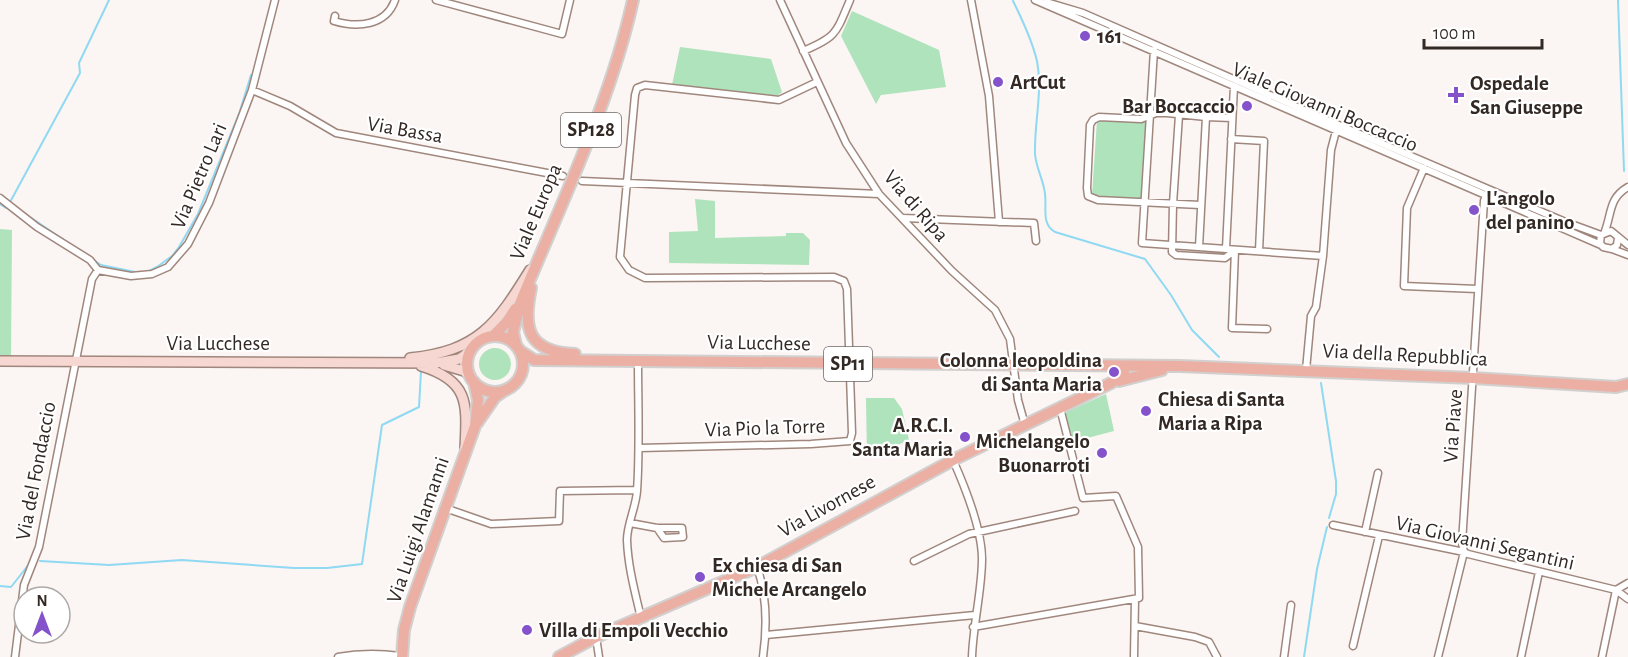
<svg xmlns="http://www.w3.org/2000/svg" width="1628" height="657" font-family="'Alegreya Sans',sans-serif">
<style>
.green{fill:#afe3bb}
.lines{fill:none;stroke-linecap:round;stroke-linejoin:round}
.stream{stroke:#8fd9f2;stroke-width:2}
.street-casing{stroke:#a0877d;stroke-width:9}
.secondary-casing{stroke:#a0877d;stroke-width:12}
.primary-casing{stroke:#d2d0cf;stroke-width:14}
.street{stroke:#fff;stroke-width:6}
.secondary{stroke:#f6d7d1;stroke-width:9}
.primary{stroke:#ecafa3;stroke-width:10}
.poi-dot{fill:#8452cb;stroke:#fff;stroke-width:2}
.labels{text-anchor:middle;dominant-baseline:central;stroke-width:4.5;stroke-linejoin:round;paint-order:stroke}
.shield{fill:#fff;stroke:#706966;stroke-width:1.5}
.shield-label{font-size:20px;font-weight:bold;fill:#332924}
.poi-label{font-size:21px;font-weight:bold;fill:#332924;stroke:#fff;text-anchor:start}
.street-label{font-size:21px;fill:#332924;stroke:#fff}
</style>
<rect width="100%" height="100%" fill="#fbf5f3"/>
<path class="green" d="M852,11l87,39 7,37 -65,8 -5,9 -35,-68z
M680,47l91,12 11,33 -6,5 -104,-12z
M1097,120l49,1 -5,79 -49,-5z
M695,199l20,2v37l71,-2v-3h17l7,7 -1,25 -140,-2v-31l29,-1z
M0,229l12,1 -1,125h-11z
M479 364a16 16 0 1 1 32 0a16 16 0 1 1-32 0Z
M1106,394l8,37 -42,11 -8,-29z
M866,398h28l8,11 7,31 -42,18z"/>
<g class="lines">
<path class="stream" d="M1618,0l6,171
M1013,1c10,20 19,39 24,60 6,31 -3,62 -2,93 1,14 9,27 10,40 2,14 -4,30 10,38l90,27 26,36 21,35 27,27
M0,204l6,4
M9,204l71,-131 -1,-10 30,-63
M18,209l83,56 34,7h12l10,-5 15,-11 7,-9 19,-33 41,-100 12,-39
M1321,383l15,98v13l-7,24
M40,561l69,4 73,-5 112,8h33l35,-4 20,-139 37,-18 2,-36
M0,586l11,1 19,-24
M1304,657l13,-88 10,-42"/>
<g class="street-casing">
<path id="street" d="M436,0l126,34 8,-34
M780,0l66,143 33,51 73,77 43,39 15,29 8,61 7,25
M971,0l18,96 10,126
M1035,0l566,245
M1046,2l37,11 237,104 243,104 38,14
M335,16l-1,5c23,7 52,5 61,-21
M1154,50l-12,193 181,13
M803,51c34,-14 33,-18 47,-51
M252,90l38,16 46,27 227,43
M1179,115l-6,89 -1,48 4,3 49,3 10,-8
M1231,139l33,2 -5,110
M1424,168l-17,40 -3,78 73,3
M582,181l297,13
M0,198l37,29 53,33 8,10
M1200,205l-102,-5 -10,-4 -1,-8 3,-63 3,-5 6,-3 42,2 15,-6h11l39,4 26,1
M903,218l131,5 2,18
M1605,231c7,-19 4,-33 23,-44
M1618,238l-1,7 -5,4 -9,-2 -3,-4 1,-8 10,-4 17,14
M1199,247l7,-130
M1226,249l8,-163
M1612,249l16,6
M1235,250l-3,78 35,1
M638,361c0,43 2,87 -1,130 -1,16 -10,33 -10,49 1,27 8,52 14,78
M1306,370l5,-54 5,-9 7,-51 8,-106 5,-19
M639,448l172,-4 39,-3 2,-8 -5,-144 -3,-8 -10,-4 -189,1 -16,-8 -9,-13 15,-162 2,-7 8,-3 134,15 38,-18
M953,460c12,27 29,68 29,99 0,31 -9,66 -10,98
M445,508l46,16 68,-3 1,-30 77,-1
M630,523l27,5h25l1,9 -19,1 -7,-10
M1333,525l131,27 4,2 148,36 12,9
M1365,532l13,-59
M914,561l55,-27 106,-23
M757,567c10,28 10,61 6,90
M1135,626l60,11 14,5 8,15
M973,627l166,-29 -1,-51 -22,-51 -33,2 -23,-90
M766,635l209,-20
M596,637l3,20
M1353,646l26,-110
M15,657l9,-72 15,-38 53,-268 6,-9 33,6 21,-2 16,-7 20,-23 21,-41 43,-113 23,-90
M338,657c22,-4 40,-4 62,-1
M1134,657l1,-58
M1284,657l7,-52
M1438,657l26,-105 -2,-9 22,-342 2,-6
M1521,657l18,-85
M1602,657l14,-67 12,-7"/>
</g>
<g class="secondary-casing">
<path id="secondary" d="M410,358c68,-7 86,-33 120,-88
M0,361l436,2 23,-4 12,-8
M444,365l20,6 6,4
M421,366c49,15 46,38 44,83"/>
</g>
<g class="primary-casing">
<path id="primary" d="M531,288c-9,42 -2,64 44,66
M493,336l14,-14 8,-13
M467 364a28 28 0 1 1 56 0a28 28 0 1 1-56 0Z
M516,345l-3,-13 8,-31c40,-98 89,-197 112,-301
M520,351l14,9 646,6 293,12 143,9 12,-3
M1119,381l43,-11
M477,423l18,-26 10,-7
M402,657l2,-27 6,-23 65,-181 3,-26 -4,-18
M559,657l37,-20 161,-70 196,-107 158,-77 13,-10 -1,-3 -8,-3"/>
</g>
<use href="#street" class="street"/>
<use href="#secondary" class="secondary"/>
<use href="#primary" class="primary"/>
</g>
<g class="poi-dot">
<circle cx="1085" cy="36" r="6"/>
<circle cx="998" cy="82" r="6"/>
<path d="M1453 86h6v6h6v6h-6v6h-6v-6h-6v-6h6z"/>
<circle cx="1247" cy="106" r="6"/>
<circle cx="1474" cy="210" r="6"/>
<circle cx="1114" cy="372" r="6"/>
<circle cx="1146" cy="411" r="6"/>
<circle cx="965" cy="437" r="6"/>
<circle cx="1102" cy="453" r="6"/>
<circle cx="700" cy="577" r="6"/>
<circle cx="527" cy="630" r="6"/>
</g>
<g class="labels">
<g class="shield">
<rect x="561" y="113" width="60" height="34" rx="4.5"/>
<rect x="824" y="347" width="48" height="34" rx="4.5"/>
</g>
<g class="shield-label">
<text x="591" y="130">SP128</text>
<text x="848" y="364">SP11</text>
</g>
<g class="poi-label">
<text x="1097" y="36">161</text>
<text x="1010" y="82">ArtCut</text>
<text x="1470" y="83">Ospedale<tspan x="1470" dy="24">San Giuseppe</tspan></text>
<text x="1235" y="106" text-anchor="end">Bar Boccaccio</text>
<text x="1486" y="198">L'angolo<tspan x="1486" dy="24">del panino</tspan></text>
<text x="1102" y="360" text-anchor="end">Colonna leopoldina<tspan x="1102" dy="24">di Santa Maria</tspan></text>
<text x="1158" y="399">Chiesa di Santa<tspan x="1158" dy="24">Maria a Ripa</tspan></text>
<text x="953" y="425" text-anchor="end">A.R.C.I.<tspan x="953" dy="24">Santa Maria</tspan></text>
<text x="1090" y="441" text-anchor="end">Michelangelo<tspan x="1090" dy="24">Buonarroti</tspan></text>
<text x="712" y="565">Ex chiesa di San<tspan x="712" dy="24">Michele Arcangelo</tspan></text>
<text x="539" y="630">Villa di Empoli Vecchio</text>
</g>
<g class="street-label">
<text transform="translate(1325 107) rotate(23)">Viale Giovanni Boccaccio</text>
<text transform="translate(405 130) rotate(10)">Via Bassa</text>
<text transform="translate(199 176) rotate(-67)">Via Pietro Lari</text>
<text transform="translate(916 206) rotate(49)">Via di Ripa</text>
<text transform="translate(536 212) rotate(-67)">Viale Europa</text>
<text x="218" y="343">Via Lucchese</text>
<text transform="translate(759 343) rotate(1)">Via Lucchese</text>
<text transform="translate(1405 355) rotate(3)">Via della Repubblica</text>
<text transform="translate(1453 426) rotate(-86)">Via Piave</text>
<text transform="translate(765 428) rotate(-2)">Via Pio la Torre</text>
<text transform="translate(36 471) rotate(-79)">Via del Fondaccio</text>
<text transform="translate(827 506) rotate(-29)">Via Livornese</text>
<text transform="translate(418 530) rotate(-71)">Via Luigi Alamanni</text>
<text transform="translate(1485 543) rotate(13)">Via Giovanni Segantini</text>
</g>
</g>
<g transform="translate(42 615)"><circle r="28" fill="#ffffff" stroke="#ada9a7" stroke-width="1.5"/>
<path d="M0-4.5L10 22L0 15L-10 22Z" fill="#8452cb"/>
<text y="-9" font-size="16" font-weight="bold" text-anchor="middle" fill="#332924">N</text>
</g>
<path d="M1424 39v9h118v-9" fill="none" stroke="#332924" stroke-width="3"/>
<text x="1433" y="39" font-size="18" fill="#332924" stroke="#ffffff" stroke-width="4.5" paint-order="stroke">100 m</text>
</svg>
